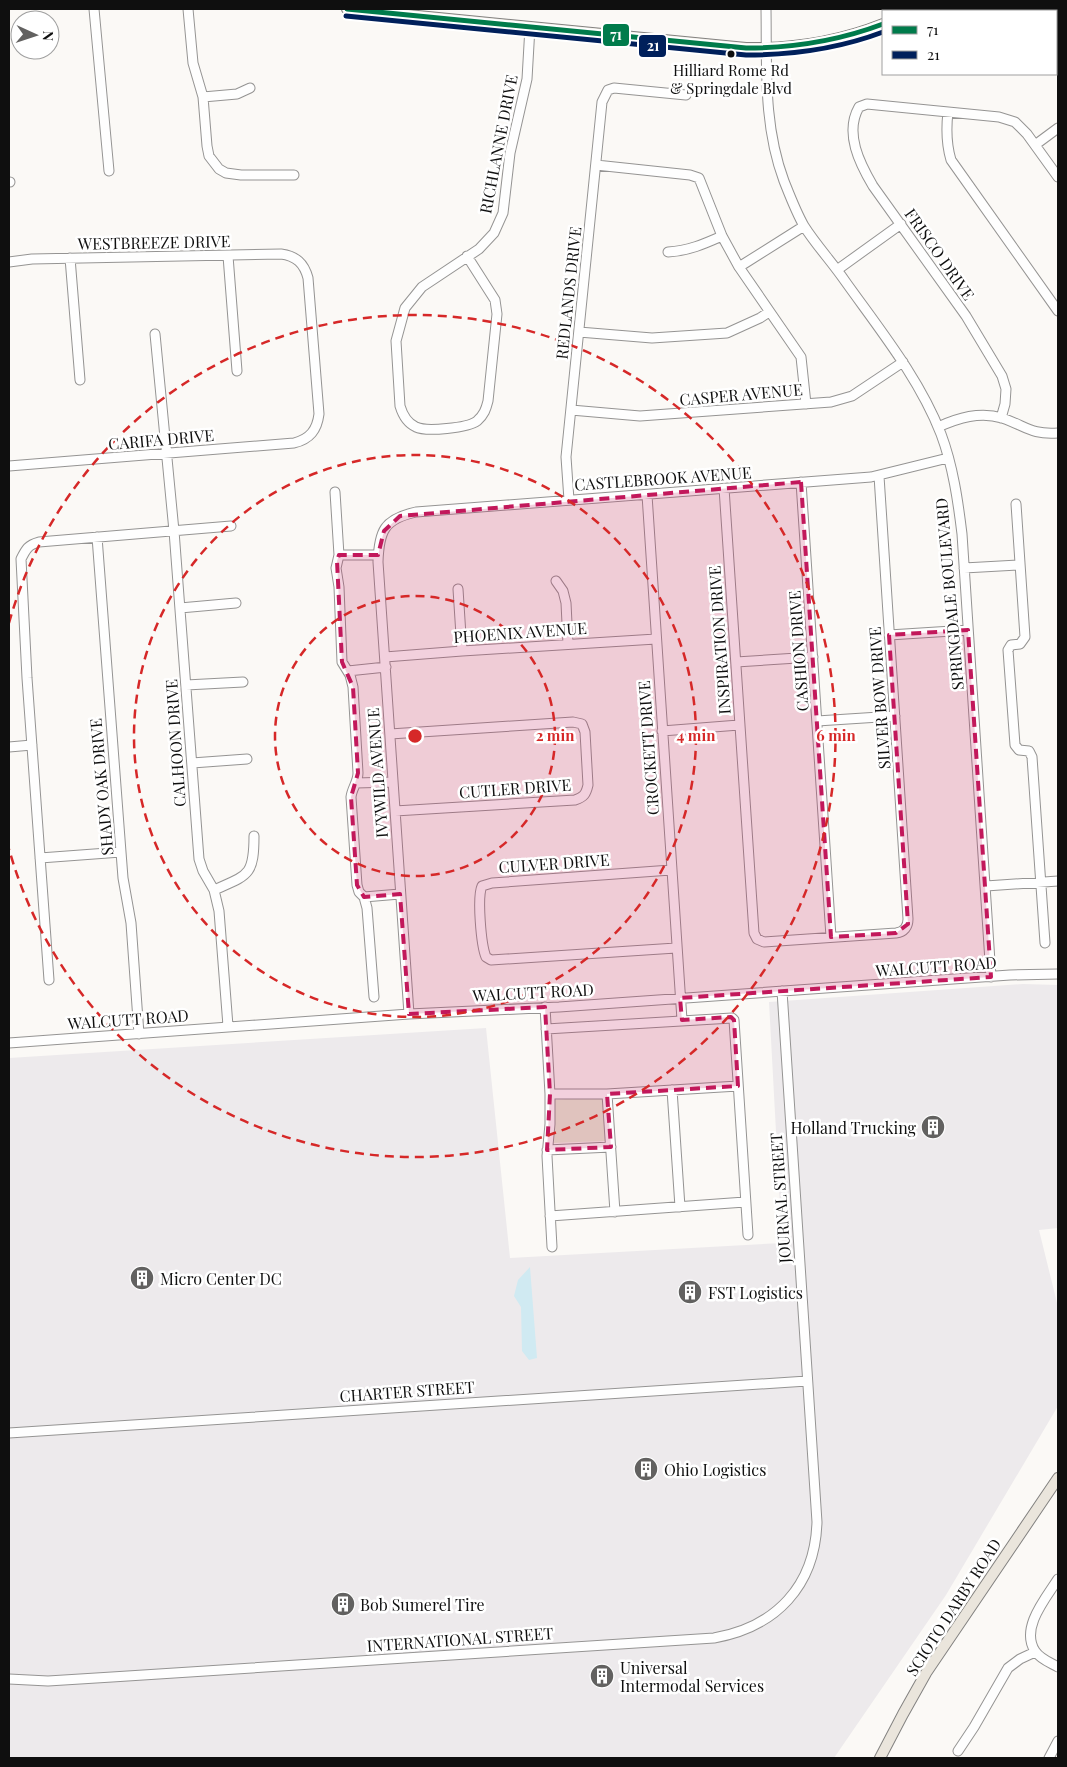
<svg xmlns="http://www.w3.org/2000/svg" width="1067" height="1767" font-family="'Playfair Display',serif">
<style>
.industrial{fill:#edeaec}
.green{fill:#e8eed8}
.water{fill:#d0eaf2}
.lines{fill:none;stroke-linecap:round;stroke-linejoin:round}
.minor-casing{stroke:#959493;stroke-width:11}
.major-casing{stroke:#838280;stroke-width:12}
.minor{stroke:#fefefe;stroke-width:9}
.major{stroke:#eae5dc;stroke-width:10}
.bus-1-casing{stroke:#fff;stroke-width:9}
.bus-2-casing{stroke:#fff;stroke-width:9}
.bus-1{stroke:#007b4b;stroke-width:5}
.bus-2{stroke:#00205b;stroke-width:5}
.marked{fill:#c2185b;fill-opacity:0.2;stroke:#c2185b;stroke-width:4;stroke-dasharray:10 6;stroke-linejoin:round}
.ring{fill:none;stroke:#d62828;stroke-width:2.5;stroke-dasharray:9 6}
.bus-dot{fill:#0f0f0f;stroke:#fff;stroke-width:2}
.labels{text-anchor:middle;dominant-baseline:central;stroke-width:5;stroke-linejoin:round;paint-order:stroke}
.bus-label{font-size:15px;fill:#0f0f0f;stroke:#fff}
.street-label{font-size:16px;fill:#0f0f0f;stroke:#fff}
.poi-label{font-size:16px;fill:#0f0f0f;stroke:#fff;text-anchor:start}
.centre{fill:#d62828;stroke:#fff;stroke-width:2.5}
.ring-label{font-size:15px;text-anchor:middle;font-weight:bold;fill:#d62828;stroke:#fff;stroke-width:5;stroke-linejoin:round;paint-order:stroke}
.line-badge{stroke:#fff;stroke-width:2}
.badge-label{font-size:14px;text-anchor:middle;font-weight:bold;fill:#fff}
</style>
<rect width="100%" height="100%" fill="#fbf9f6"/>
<path class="industrial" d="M1023,984l35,1v243l-19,2 19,77v99l-112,189 -112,163h-825v-700l477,-30 24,230 272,-15 -13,-241z"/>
<path class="green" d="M600,1096l3,3 3,40 -1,2 -51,2 1,-43z"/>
<path class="water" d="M530,1267l7,91 -8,2 -7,-9 -1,-44 -7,-11 4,-16z"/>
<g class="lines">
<g class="minor-casing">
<path id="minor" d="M94,9l15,162
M188,9l5,54 10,34 4,49 2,10 10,13 7,4 15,2h53
M766,9c1,58 -3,116 18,172 6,15 12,31 20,45 12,19 28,36 41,55 35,49 74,97 96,153 12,32 17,67 21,100l29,443
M203,97l34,-3 13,-6
M948,112c-2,17 -2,31 3,48l107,151
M1035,145l23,-17
M596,165l94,10 9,3 23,58 17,31 62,90 5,47
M9,182h1
M668,252c20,-1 36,-8 54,-16
M228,256l9,115
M467,256l28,44 2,14 -9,87c-2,8 -4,14 -11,20 -9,7 -51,11 -61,6 -9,-4 -13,-11 -16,-21l-4,-65 9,-33 17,-21 57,-38 15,-16 9,-20 7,-60 17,-74 3,-52
M70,258l10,122
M9,262l23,-3 249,-5c15,2 23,9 27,24l11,136c-2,16 -9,25 -25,29l-285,23
M739,267l65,-41
M837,270l64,-46
M579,332l73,6 75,-5 33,-15 9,-6
M155,334l19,197 25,328 4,12 11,19 5,21 9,115
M571,410l69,6 191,-14 21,-6 51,-34
M1001,418l4,-14 1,-15 -4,-13 -36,-60 -93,-130c-13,-22 -29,-53 -14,-79l8,-3 132,13 16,5 12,12 31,43
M938,427c20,-9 42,-16 64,-9 24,8 29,17 56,15
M801,482l30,455
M724,488l30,445 3,6 7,3 132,-9c8,-1 12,-6 12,-14l-29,-443
M335,492l4,63 -3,13 3,19 3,75 8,13 3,12 5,86c0,9 -6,15 -7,24l6,88 2,7 5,5 36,-3
M647,495l35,525
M569,500l-3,-43 36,-355 6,-12 6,-2 72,7
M1016,504l9,133 -5,7 -9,1 -3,5 7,95 4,5 10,1 3,6 13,186
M97,537l24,315 2,26 8,45 8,111
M339,555h39
M964,568l56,-3
M556,581l7,10 3,12 2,41
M458,589l4,62
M180,608l56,-5
M889,635l79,-5
M385,657l77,-6 194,-12
M736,662l77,-5
M348,671l38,-4
M186,685l57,-3
M817,721l78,-5
M662,731l77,-6
M390,734l183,-12 9,2 3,8 3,53c-2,9 -4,12 -13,15l-180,11
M9,747l23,-2
M192,763l55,-4
M356,783l37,-1
M40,858l81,-6
M671,870l-179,13 -10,3c-5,11 -1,59 4,71l5,3 185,-12
M986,886l72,-5
M214,890c34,-15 40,-14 40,-54
M364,897l3,11 7,89
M49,980l-22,-302 -6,-119c5,-10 7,-14 18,-17l192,-16
M545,1007l5,87v30l-3,32 5,91
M409,1014l-31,-452c1,-31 6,-43 38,-50l455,-35 77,-19
M546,1029l186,-11 2,2 14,215
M9,1043l400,-29 150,-7 451,-32 48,-1
M672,1090l8,117
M550,1094h57l131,-8
M607,1094l8,118
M547,1150l64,-3
M550,1216l195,-14
M9,1433l798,-52
M1058,1579c-12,19 -38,49 -23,72 5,8 16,12 23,16
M9,1679l39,2 64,-4 602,-39c62,-11 101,-52 103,-116l-35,-531
M958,1751l16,-24 34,-59 12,-9 15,-7
M1049,1758l9,-17"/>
</g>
<g class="major-casing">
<path id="major" d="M347,9l399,39c49,1 92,-6 137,-24
M909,11l4,-2
M880,1758l23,-44 23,-41 132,-195"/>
</g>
<use href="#minor" class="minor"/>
<use href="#major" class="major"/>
<g class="bus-1-casing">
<path id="bus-1" d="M347,9l399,39c48,0 92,-7 137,-24"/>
</g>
<g class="bus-2-casing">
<path id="bus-2" d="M346,16l400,39c48,0 92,-6 137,-23"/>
</g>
<use href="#bus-1" class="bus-1"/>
<use href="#bus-2" class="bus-2"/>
</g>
<path class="marked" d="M801,482l30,455 65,-4 12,-9 -19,-289 79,-5 23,347 -311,21 2,22 49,-3 3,3 4,66 -131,8 4,53 -64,3 3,-56 -5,-87 -136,7 -9,-120 -36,3 -7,-12 -6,-88 7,-24 -5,-86 -11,-25 -5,-101 2,-6h39l6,-24 16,-15z"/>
<g class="ring">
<circle cx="415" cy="736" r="140"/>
<circle cx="415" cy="736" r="281"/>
<path d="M9 623A421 421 0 1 1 9 849"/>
</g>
<defs>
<g id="building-disc" transform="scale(1.25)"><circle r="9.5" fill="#626160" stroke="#fff"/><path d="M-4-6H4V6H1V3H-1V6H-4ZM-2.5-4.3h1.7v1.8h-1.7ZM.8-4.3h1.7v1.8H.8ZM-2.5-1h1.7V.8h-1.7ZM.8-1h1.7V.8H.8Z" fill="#fff"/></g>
</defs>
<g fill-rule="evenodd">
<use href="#building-disc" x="933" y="1127"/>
<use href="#building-disc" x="142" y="1278"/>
<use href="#building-disc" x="690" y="1292"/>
<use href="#building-disc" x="646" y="1469"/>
<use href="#building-disc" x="343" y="1604"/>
<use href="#building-disc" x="602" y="1676"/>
</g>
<circle class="bus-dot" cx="731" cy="54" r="4.5"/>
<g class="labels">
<g class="bus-label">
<text x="731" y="70">Hilliard Rome Rd<tspan x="731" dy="18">&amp; Springdale Blvd</tspan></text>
</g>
<g class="street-label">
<text transform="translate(498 144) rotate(-79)">RICHLANNE DRIVE</text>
<text transform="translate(154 242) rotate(-1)">WESTBREEZE DRIVE</text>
<text transform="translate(940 254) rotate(55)">FRISCO DRIVE</text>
<text transform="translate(568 293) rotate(-84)">REDLANDS DRIVE</text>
<text transform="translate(741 394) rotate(-5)">CASPER AVENUE</text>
<text transform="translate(161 439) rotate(-5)">CARIFA DRIVE</text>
<text transform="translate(663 478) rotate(-4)">CASTLEBROOK AVENUE</text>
<text transform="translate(949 594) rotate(-95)">SPRINGDALE BOULEVARD</text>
<text transform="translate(520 632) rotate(-4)">PHOENIX AVENUE</text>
<text transform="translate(719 640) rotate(-94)">INSPIRATION DRIVE</text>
<text transform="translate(798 651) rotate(-94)">CASHION DRIVE</text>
<text transform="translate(879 698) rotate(-94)">SILVER BOW DRIVE</text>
<text transform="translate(175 743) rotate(-94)">CALHOON DRIVE</text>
<text transform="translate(648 748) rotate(-94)">CROCKETT DRIVE</text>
<text transform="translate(377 773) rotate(-94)">IVYWILD AVENUE</text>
<text transform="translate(101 787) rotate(-95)">SHADY OAK DRIVE</text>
<text transform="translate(515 788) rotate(-4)">CUTLER DRIVE</text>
<text transform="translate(554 863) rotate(-4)">CULVER DRIVE</text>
<text transform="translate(936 966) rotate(-4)">WALCUTT ROAD</text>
<text transform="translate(533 992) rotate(-3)">WALCUTT ROAD</text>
<text transform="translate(128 1019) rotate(-4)">WALCUTT ROAD</text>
<text transform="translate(780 1198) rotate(-94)">JOURNAL STREET</text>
<text transform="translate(407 1391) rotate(-4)">CHARTER STREET</text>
<text transform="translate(953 1607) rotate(-57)">SCIOTO DARBY ROAD</text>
<text transform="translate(460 1639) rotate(-4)">INTERNATIONAL STREET</text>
</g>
<g class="poi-label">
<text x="916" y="1127" text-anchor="end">Holland Trucking</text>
<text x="160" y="1278">Micro Center DC</text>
<text x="708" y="1292">FST Logistics</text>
<text x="664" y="1469">Ohio Logistics</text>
<text x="360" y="1604">Bob Sumerel Tire</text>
<text x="620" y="1667">Universal<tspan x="620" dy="18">Intermodal Services</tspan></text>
</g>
</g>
<circle cx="415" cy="736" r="8" class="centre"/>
<g class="ring-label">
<text x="555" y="741">2 min</text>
<text x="696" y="741">4 min</text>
<text x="836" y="741">6 min</text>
</g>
<g class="line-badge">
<rect x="602" y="23" width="28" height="24" rx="5" fill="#007b4b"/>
<rect x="638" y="34" width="29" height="24" rx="5" fill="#00205b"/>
</g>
<g class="badge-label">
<text x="616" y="40">71</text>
<text x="653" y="51">21</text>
</g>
<rect width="1067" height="1767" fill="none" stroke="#0f0f0f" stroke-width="20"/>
<rect x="882" y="10" width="175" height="65" fill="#ffffff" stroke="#9f9f9f"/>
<rect x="892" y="26" width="25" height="8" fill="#007b4b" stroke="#9f9f9f"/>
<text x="927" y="35" font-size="15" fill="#0f0f0f">71</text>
<rect x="892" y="51" width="25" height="8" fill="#00205b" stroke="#9f9f9f"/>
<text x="927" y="60" font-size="15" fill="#0f0f0f">21</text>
<g transform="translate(35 35) rotate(93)"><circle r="24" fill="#ffffff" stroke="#9f9f9f"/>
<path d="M0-4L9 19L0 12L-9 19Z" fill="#626160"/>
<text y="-8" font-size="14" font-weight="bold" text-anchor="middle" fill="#0f0f0f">N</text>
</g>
</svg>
